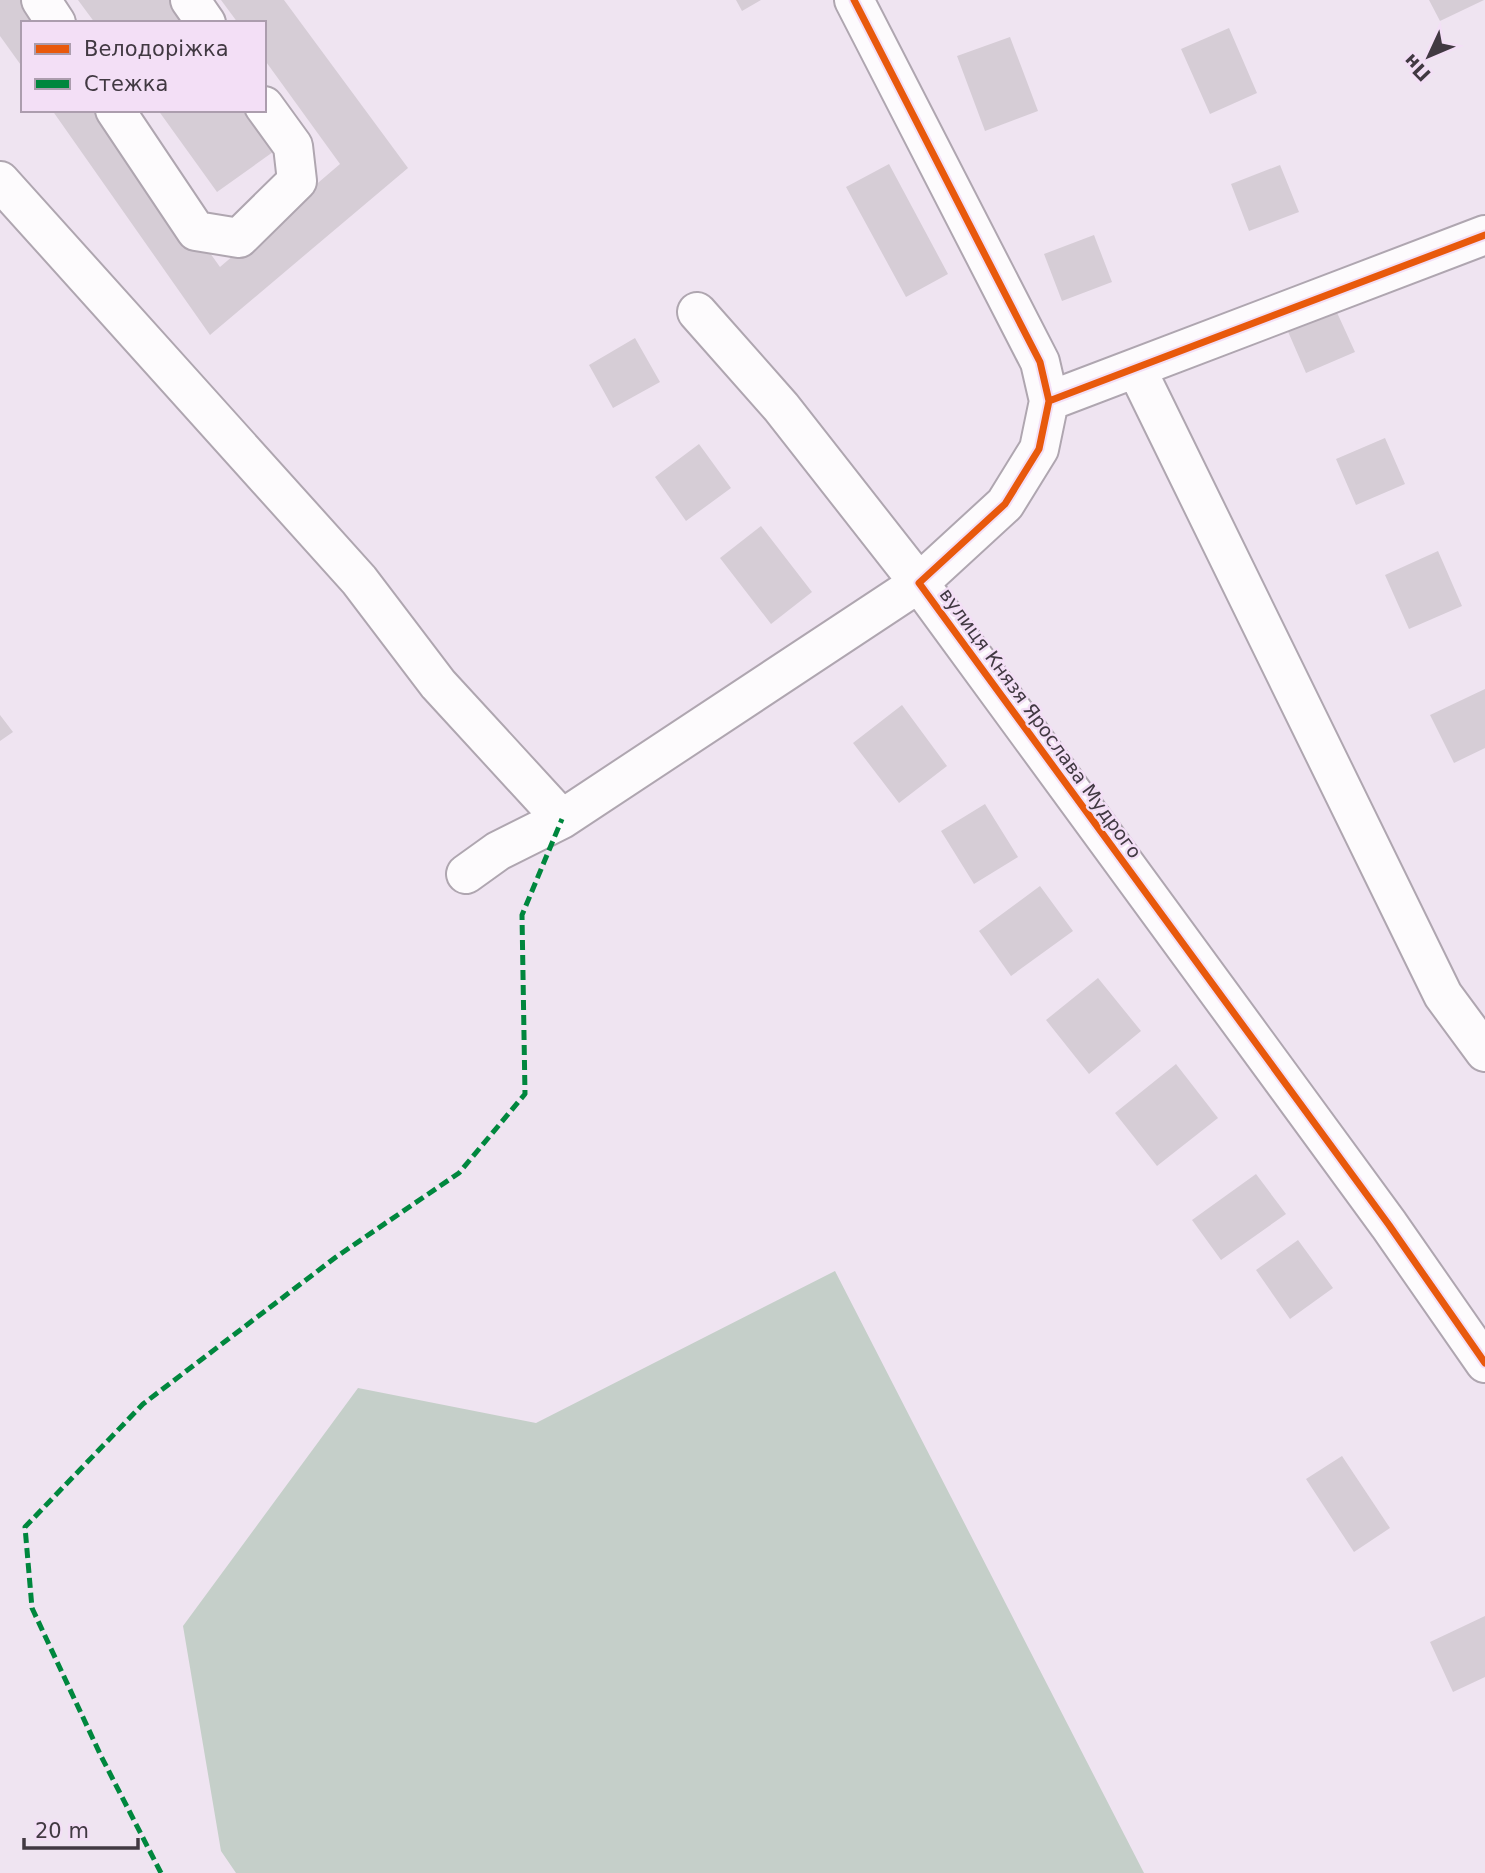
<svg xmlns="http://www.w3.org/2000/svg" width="1485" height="1873" font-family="'DejaVu Sans',sans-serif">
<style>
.green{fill:#c5cfc9}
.building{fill:#d6cdd6}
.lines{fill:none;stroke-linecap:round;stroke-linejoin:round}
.minor-casing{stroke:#afa6b0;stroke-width:42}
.minor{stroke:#fdfbfd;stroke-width:38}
.quiet{stroke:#00873e;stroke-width:5;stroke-dasharray:10 5;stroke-linecap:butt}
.cycleway-casing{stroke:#f3dff6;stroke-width:11}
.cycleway{stroke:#e8590c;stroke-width:7}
.labels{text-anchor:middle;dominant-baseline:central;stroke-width:5;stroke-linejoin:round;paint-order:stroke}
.street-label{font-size:19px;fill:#413942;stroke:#f3dff6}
</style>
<rect width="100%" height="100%" fill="#efe4f1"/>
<path class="green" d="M835,1271l309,602h-908l-15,-22 -38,-225 175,-238 178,35z"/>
<path class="building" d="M0,0h29l16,23h-22v45l-23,-32z
M78,0h96l16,23h-95z
M221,0h63l124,168 -198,167 -158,-225h56l112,157 120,-103 -76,-105v-36h-26z
M736,0h25l-19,11z
M1429,0h55l-44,21z
M1229,28l28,65 -47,21 -29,-65z
M1010,37l28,74 -53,20 -28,-75z
M158,110h95l27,37 -63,45z
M889,164l59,110 -42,23 -60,-110z
M1280,165l19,47 -50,19 -18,-47z
M1094,235l18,47 -50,19 -18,-47z
M1334,306l21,46 -49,21 -20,-46z
M635,338l25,44 -47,26 -24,-43z
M1385,438l20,46 -49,21 -20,-46z
M699,444l32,44 -45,33 -31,-44z
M761,526l51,66 -41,32 -51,-66z
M1438,551l24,55 -53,23 -24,-54z
M1485,689v59l-31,15 -24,-48z
M902,705l45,61 -48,37 -46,-60z
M0,715l13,17 -13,9z
M985,804l33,53 -44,27 -33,-53z
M1040,886l33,45 -62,45 -32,-45z
M1098,978l43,53 -52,43 -43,-54z
M1176,1064l42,54 -61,48 -42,-53z
M1256,1174l30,40 -65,46 -29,-40z
M1298,1240l35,48 -43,31 -34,-49z
M1342,1456l48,72 -36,24 -48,-73z
M1485,1616v61l-32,15 -23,-50z"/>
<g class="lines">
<g class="minor-casing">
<path id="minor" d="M41,0l15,23
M190,0l16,23
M854,0l186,362 9,39 -10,48 -34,55 -86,79 470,642 96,138
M115,110l81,121 43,7 58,-57 -4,-35 -29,-40
M0,181l359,399 79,104 124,135
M1136,368l307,627 42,57
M1049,401l436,-166
M466,874l32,-23 64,-32 357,-236 -138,-176 -84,-95"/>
</g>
<use href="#minor" class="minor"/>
<path class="quiet" d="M161,1873l-60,-117 -69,-148 -7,-81 118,-123 193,-147 123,-84 66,-79 -3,-179 40,-96"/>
<g class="cycleway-casing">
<path id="cycleway" d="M854,0l186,362 9,39 -10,48 -34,55 -86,79 470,642 96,138
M1049,401l436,-166"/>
</g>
<use href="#cycleway" class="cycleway"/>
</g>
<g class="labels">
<g class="street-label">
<text transform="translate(1041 723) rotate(54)">вулиця Князя Ярослава Мудрого</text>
</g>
</g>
<rect x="21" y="21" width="245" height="91" fill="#f3dff6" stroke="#ac9dae" stroke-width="2"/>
<rect x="35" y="44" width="35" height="10" fill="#e8590c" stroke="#ac9dae" stroke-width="2"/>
<text x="84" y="56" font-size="21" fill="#413942">Велодоріжка</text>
<rect x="35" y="79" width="35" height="10" fill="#00873e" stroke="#ac9dae" stroke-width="2"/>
<text x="84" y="91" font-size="21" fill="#413942">Стежка</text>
<g transform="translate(1429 56) rotate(226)" stroke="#f3dff6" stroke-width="5" paint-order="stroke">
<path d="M0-5L12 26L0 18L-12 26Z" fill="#413942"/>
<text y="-10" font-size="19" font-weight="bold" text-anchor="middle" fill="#413942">Пн</text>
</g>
<path d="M24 1838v10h114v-10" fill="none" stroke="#413942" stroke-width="3.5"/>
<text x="35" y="1838" font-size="21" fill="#413942" stroke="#f3dff6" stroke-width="5" paint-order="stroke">20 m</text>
</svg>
